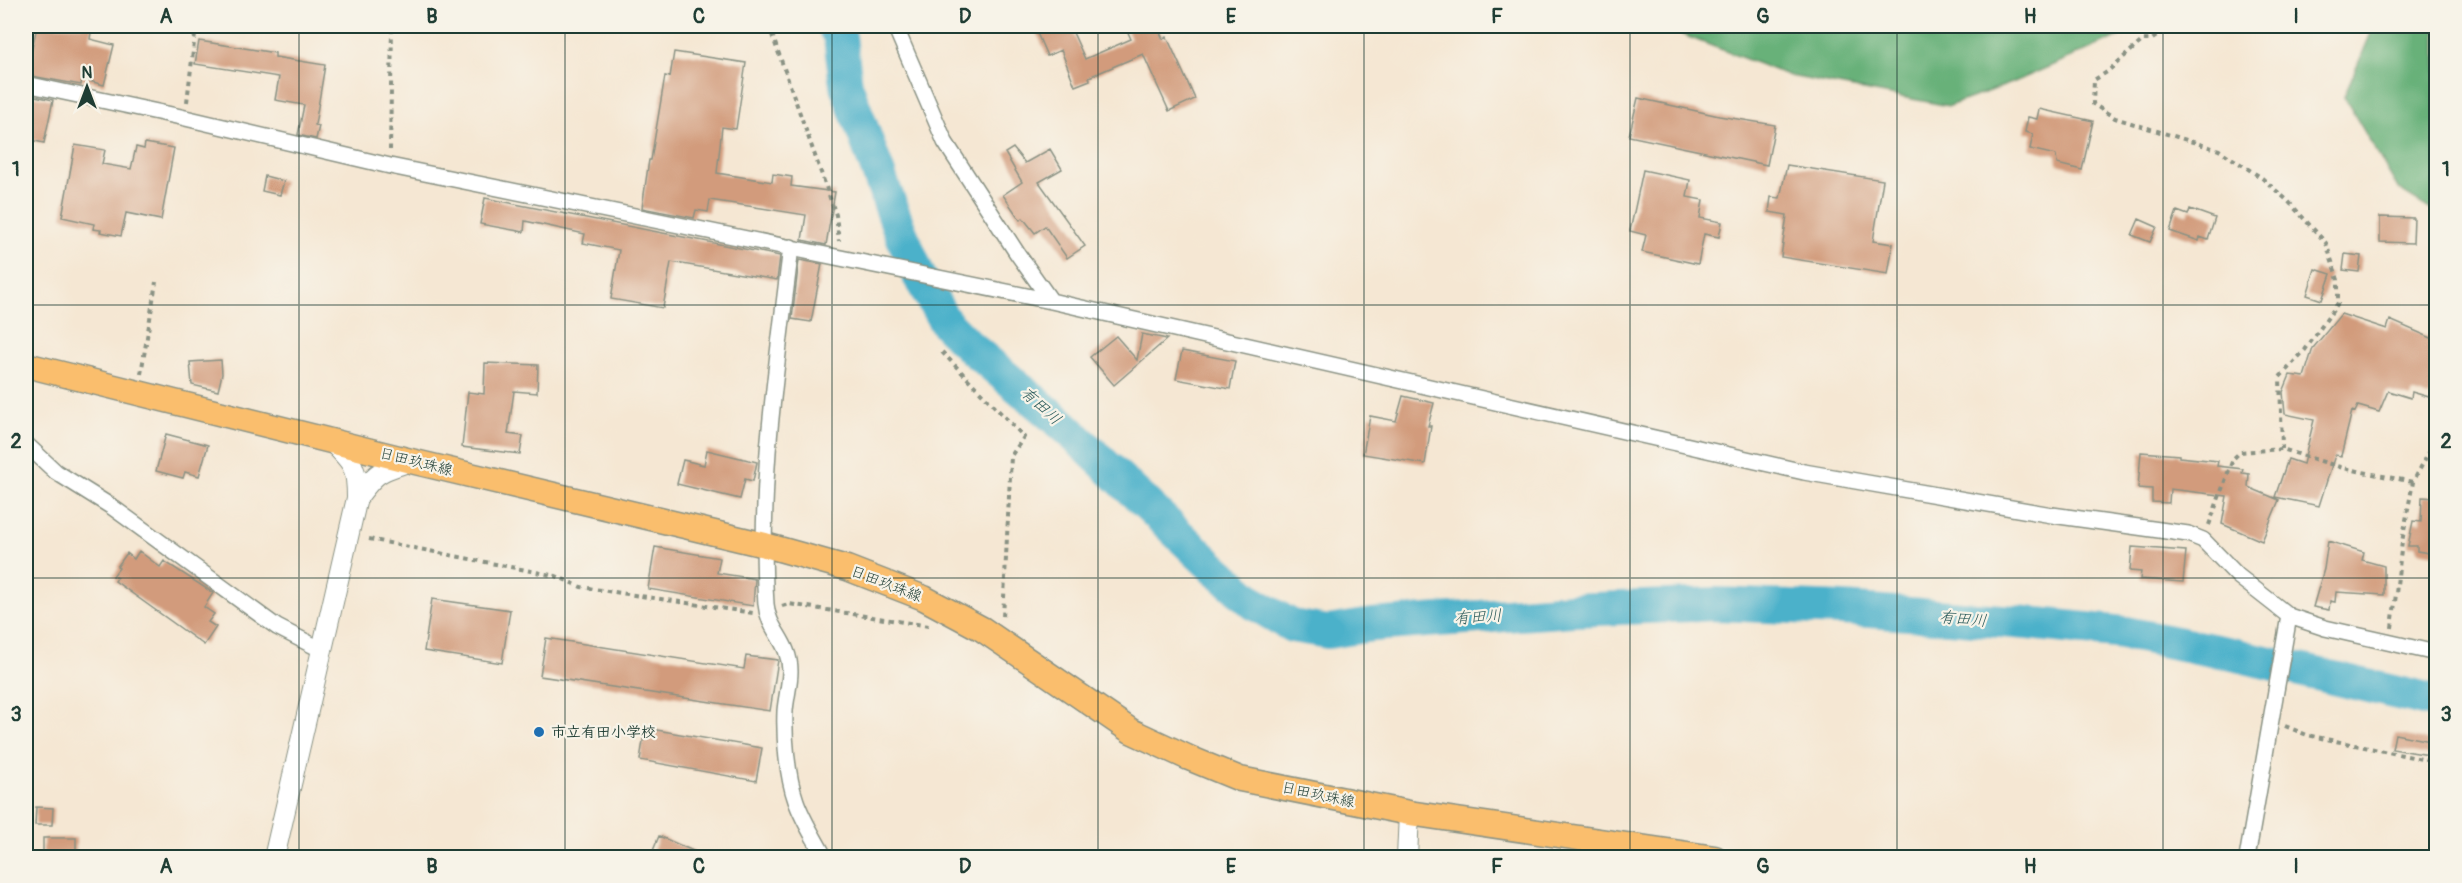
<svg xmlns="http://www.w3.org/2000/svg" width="2462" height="883" font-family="Pangolin,'Klee One',sans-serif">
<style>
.forest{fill:#68b179;stroke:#447756;stroke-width:1.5}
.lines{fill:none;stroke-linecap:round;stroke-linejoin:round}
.river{stroke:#4bb1ca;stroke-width:34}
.building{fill:#d29b7c}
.minor-casing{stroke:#8a9284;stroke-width:18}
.tertiary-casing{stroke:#8a9284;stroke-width:22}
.primary-casing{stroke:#8a9284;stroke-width:27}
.path{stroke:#8a9284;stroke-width:4;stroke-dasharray:4.5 4.5;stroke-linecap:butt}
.minor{stroke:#fff;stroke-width:15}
.tertiary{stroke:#fff;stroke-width:20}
.primary{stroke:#fabe6d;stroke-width:24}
.grid{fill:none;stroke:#1f3d34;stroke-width:1.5;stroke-opacity:0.55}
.poi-dot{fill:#1f6fb2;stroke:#f7f3e8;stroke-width:2}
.labels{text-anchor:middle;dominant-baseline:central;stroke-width:4.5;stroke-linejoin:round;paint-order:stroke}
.street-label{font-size:15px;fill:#1f3d34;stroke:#f7f3e8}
.poi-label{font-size:15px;font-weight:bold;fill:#1f3d34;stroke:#f7f3e8;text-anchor:start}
.water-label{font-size:16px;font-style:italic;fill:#2a5a5a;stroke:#f7f3e8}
.neatline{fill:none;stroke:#1f3d34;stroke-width:2}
.grid-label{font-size:20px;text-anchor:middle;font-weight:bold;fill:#1f3d34}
</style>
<rect width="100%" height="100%" fill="#f7f3e8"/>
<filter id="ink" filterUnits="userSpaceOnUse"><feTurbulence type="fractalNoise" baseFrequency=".0167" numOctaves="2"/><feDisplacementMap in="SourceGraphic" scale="12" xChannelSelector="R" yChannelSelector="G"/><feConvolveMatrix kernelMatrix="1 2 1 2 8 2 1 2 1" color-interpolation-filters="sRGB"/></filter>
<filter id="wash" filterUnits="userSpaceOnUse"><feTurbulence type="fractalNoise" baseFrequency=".008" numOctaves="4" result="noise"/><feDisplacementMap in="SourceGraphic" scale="24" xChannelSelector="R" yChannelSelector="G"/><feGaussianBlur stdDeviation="1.35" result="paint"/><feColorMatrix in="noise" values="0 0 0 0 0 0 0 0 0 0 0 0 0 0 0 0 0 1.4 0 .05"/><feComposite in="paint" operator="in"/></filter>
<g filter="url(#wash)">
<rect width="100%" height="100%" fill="#f5e7d3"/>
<path class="forest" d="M1660,26h482l-130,57 -63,23 -159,-30z
M2374,26h62v187l-37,-23 -55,-93z"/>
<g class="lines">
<path class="river" d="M834,26l6,11 6,48 52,141 21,50 26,46 24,24 93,78 153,145 40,35 37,22 36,6 44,-7 200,-15 145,-6 126,5 185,14 97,10 107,21 204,48"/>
</g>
<g id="blocks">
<path class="building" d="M37,26h55l-2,13 24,6 -10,40 -22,-6 -1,6 -55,-10z
M1034,26h36l15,33 46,-20 -6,-13h32l6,13 4,-2 28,62 -26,12 -26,-57 -54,23 1,3 -15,6 -14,-36 -14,6z
M199,41l76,12v4l50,8 -10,60 4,1 -3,13 -18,-4 6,-30 -29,-5 4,-23 -84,-13z
M674,52l72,11 -10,66 -14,-2 -5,46 55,9 1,-8 19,3 -1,9 44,6 -9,53 -24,-5 4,-25 -96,-15 -2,12 -12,-2 -2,8 -52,-10 7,-48h2l14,-84 5,1z
M26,94l27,6 -9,43 -18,-4z
M1638,98l81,18 56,9 -8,40 -138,-29z
M2039,109l54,12 -11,49 -25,-6 -1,-9 -26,-6 3,-15 -8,-2 3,-15 9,2z
M145,143l29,5 -13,72 -35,-7 -5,23 -21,-4 1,-2 -8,-1 1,-5 -32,-7 13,-72 30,5 -3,14 29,5 5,-22 8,2z
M1013,148l12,15 25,-14 12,20 -23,13 46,64 -18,12 -22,-32 -10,7 -12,-15 -3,2 -17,-25 19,-13 -17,-29z
M1787,165l96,15 -10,61 20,3 -5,30 -107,-17 6,-42 -18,-3 2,-15 9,1z
M1643,170l47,10 -3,17 16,3 -3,18 22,4 -3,15 -15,-3 -6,30 -56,-12 4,-17 -16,-4z
M265,176l19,5 -4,14 -18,-4z
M485,198l295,58 -3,24 -106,-18 -8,46 -52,-9 8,-49 -36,-7 2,-9 -60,-13 -1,11 -44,-8z
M2190,209l25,9 -7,22 -8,-3 -1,4 -29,-10 7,-20 11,4z
M2380,217l34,1 -1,25 -33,-1z
M2139,219l18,8 -7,15 -18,-7z
M2345,254l16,2 -2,16 -16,-2z
M799,260l23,4 -11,58 -19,-3z
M2315,269l16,5 -9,26 -15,-5z
M2341,314l46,15 3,-9 46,20v53l-4,-2 -3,6 -17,-5 -1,6 -23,-7 -9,21 -21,-6 -3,6 -3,-1 -11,45 -6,-1 -16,51 -44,-9 13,-38 15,5 11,-44 -29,-6 -2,-22 7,-17 14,2 9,-29z
M1142,334l25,5 -53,46 -24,-28 26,-21 21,24z
M1182,351l53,10 -5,28 -54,-10z
M221,360l1,14 -4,17 -26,-6 -2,-23z
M485,363l53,2 -1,28 -23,-2 -6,43 15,2 -3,18 -58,-7 6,-55 16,2z
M1403,396l31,7 -6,23h3l-6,38 -62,-10 7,-38 26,5z
M166,434l42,11 -9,31 -14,-4 -2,6 -27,-7z
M707,450l50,12 -4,19 -8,-2 -5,20 -63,-15 6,-24 21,5z
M2141,452l38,3v2l39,4 -1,5 26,3 -1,4 7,1 -1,13 31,13 -17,41 -40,-17 5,-28 -57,-7 -1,14 -17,-1v-13l-14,-1z
M2422,497l14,1v56l-19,-3v-5h-9l5,-25 8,1z
M2328,541l36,11 -2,8 22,6v29l-48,-3 -1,10 -5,-1 -1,9 -16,-3 11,-38z
M655,547l65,11 -3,15 38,6 -2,27 -105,-17z
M2132,547l54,4 -3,31 -43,-3 1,-7 -11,-1z
M139,551l21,16 4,-6 49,32 -9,14 10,7 -6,8 8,5 -12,18 -89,-64 2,-3 -4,-2 6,-8 -2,-1 10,-14 7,6z
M432,599l78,11 -8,53 -78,-12z
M546,638l198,31 2,-13 32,4 -8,51 -230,-35z
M645,728l117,20 -6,33 -116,-21z
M2395,734l41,8v14l-44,-7z
M36,807l17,1 -1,17h-17z
M659,836l50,22h-59z
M43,838h33v19h-33z"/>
</g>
</g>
<g filter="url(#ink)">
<use href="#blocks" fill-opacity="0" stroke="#8a9284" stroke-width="1.5"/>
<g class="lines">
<g class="minor-casing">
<path id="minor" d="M895,26l50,116 72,111 34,48
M26,84l155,33 209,49 661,135 753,171 248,43 136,19 15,6 35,36 51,40 36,12 111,25
M791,247c-14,118 -33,238 -25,357 2,27 24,37 24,67 0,13 -4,27 -5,40 -1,26 2,65 11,90 7,20 19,38 29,57
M26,444l30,28 56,35 165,120 43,22
M2247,858l42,-242"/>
</g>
<g class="tertiary-casing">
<path id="tertiary" d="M357,498c19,-26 22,-27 54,-37
M274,858l83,-360c0,-31 -3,-34 -25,-56
M1407,858l2,-45"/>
</g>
<g class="primary-casing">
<path id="primary" d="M26,365l385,96 354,84 82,23 77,30 58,31 149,102 58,27 51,21 169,34 306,45"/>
</g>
<path class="path" d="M769,26l67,189 3,26
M2171,26l-20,14h-8l-36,32 -13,8 -1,24 22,14 104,32 43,28 26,23 38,42 12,37v23l-33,47 -25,27 2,72
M187,102l9,-76
M390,150l2,-124
M942,352l82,85 -13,19 -8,162
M141,374l15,-92
M2209,525l24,-66 7,-7 42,-3 61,19 70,14
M369,539l187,37 25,11 172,26
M782,606l7,-2 140,22
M2392,628l10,-86 11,-60 23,-43
M2285,726l22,9 129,27"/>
<use href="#minor" class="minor"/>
<use href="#tertiary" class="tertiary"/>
<use href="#primary" class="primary"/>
</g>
</g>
<path class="grid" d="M299,26v832M565,26v832M832,26v832M1098,26v832M1364,26v832M1630,26v832M1897,26v832M2163,26v832M26,305h2410M26,578h2410"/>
<circle class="poi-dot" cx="539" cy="732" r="6"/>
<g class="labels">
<g class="street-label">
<text transform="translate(416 462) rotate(14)">日田玖珠線</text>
<text transform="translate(886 584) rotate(21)">日田玖珠線</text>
<text transform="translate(1318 795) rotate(12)">日田玖珠線</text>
</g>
<g class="poi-label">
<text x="551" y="732">市立有田小学校</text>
</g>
<g class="water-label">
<text transform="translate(1041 406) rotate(42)">有田川</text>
<text transform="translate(1478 617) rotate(-4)">有田川</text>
<text transform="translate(1963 619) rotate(5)">有田川</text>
</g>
</g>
<rect width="2462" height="883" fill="none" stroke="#f7f3e8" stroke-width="66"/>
<g transform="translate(87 87)" stroke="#f7f3e8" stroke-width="4.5" paint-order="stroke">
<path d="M0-4.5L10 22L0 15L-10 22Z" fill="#1f3d34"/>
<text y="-9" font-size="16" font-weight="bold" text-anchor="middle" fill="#1f3d34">N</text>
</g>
<rect x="33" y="33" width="2396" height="817" class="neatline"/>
<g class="grid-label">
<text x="166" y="23">A</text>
<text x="432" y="23">B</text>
<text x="699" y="23">C</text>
<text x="965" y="23">D</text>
<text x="1231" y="23">E</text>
<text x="1497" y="23">F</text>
<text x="1763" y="23">G</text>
<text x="2030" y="23">H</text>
<text x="2296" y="23">I</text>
<text x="16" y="176">1</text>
<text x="2446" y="176">1</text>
<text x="16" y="448">2</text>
<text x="2446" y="448">2</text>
<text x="16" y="721">3</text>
<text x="2446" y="721">3</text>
<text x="166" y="873">A</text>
<text x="432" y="873">B</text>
<text x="699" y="873">C</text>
<text x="965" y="873">D</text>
<text x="1231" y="873">E</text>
<text x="1497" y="873">F</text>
<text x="1763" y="873">G</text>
<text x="2030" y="873">H</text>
<text x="2296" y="873">I</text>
</g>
</svg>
